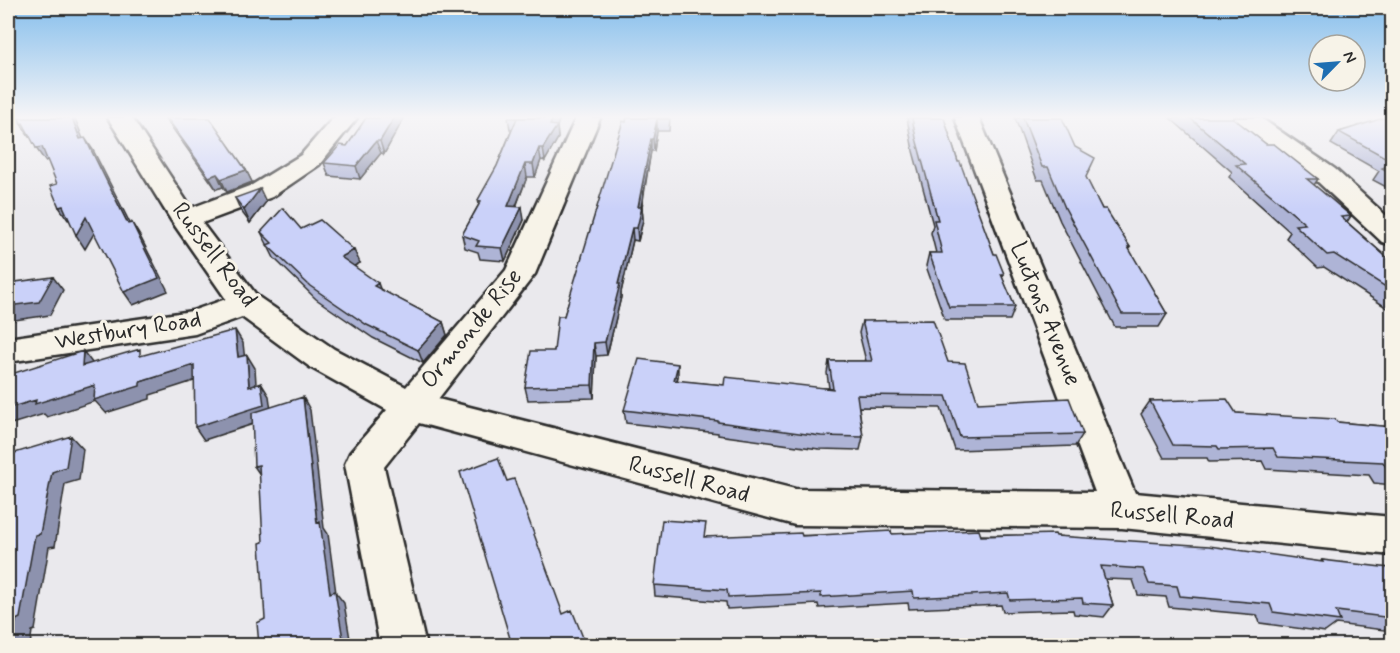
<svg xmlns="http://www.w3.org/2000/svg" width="1400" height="653" font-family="Mynerve,sans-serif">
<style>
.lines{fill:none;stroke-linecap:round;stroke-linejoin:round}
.minor-casing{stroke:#2b2b2b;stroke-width:5}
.minor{fill:#f7f3e8;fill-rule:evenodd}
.wall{fill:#aeb4d6;stroke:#2b2b2b;stroke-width:1.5}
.shaded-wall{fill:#8d92ae;stroke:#2b2b2b;stroke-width:1.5}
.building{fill:#cad1f9;stroke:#2b2b2b;stroke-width:1.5}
.labels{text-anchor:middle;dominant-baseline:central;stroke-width:6;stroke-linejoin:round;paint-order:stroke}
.street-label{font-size:24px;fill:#2b2b2b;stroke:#f7f3e8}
</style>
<rect width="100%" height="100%" fill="#eae9ed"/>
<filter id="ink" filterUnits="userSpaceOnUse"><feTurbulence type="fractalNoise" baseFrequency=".0167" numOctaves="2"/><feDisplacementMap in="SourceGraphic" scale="12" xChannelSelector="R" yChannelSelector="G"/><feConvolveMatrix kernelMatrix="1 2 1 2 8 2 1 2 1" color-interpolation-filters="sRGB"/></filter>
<g filter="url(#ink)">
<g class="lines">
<g class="minor-casing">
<path id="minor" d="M108,118h24l59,90 61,-23 49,-30 32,-37h24l-38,47 -47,32 -70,26 55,73 77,53 72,38 100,-117 70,-152h24l-65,156 -97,125 357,90 300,3 -140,-374h24l156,375 257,24v38l-270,-27 -327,-3 -376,-102 -35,44 42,179h-46l-35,-182 5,-11 37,-43 -77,-43 -68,-50 -47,17 -187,28v-24l184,-27 34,-12 -55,-79z
M1234,118h27l74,51 57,52v24l-10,-3 -65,-61 -79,-58z"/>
</g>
<use href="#minor" class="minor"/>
</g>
<path class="wall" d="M165,118h45l36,52 6,12 -25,10 -4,-5 -7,2z
M404,118l-20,36 -3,-1 -21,26 -31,-3 -5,-13 23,-17z
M508,118h52l-3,8 1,12 -13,23 -4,-1 -6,17h-8l-11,30 8,13 -19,41 -25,-2 -2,-7 -13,-4 -3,-13 17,-31 -1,-4 19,-34 15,-37h-2z
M627,118h43l-1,13h-12l-3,20h-3l-9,56 1,13 -5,21 -5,-1 -12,52v5l-14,58 -11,1 -2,42 -66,2 -3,-13 29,-36 10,-35z
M907,118h37l14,44 36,92 10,20 -2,3 13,30 -5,13h-65l-19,-54 3,-13h7l-5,-20 2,-8 -20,-74z
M1015,118h47l24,60 16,31 28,38 -1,3 38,64 -8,13h-44l-55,-106 -17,-41h-6z
M1170,118h63l33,26 52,35 -4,6 37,31 -4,6 45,40v49l-68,-44 -6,1 -32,-30 4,-6 -61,-55 3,-5z
M1392,118v72l-19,-10 6,-9 -48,-27 8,-12z
M235,198l31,4 -16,21 -9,-12z
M301,229l59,34 -6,3 27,24 62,32 4,13 -24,28 -50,-25 -57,-39 -42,-41 -13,-26z
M862,321l86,41 30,41 105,31 -8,12 -120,4 -14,-42 -82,-1 4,30 -3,13 -41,-1 -101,-14v-2l-92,-10 -2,-13 54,-34 -1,5 47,4 105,3 -2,-15 2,-12h37l-7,-28z
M1150,401l86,12 156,14v58l-18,-2 -5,-8 -103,-6 -4,-8 -53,1 -2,-4h-43l-23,-44z
M892,534l164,2 264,26 2,-2 70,13v58l-56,-7 -11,8 -65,-9 -3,-8 -88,-8 -3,-10 -28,-2 -5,-15 -28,-1 8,26 -9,12 -30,-3 -1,-4 -70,2 -2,-7 -92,4 -1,-6 -89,5 -1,-4 -91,5 -1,-7 -71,-6 -1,-11 51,-48z"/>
<path class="shaded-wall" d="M72,118h3l13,34 -8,-13z
M394,118h10l-20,36 -4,-13z
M553,118h7l-3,8 1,12 -13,23 -2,-13 7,-23z
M657,119v12l-3,20 -1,-12z
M23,123l9,12 -3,1 -8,-12z
M85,138l8,12 44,87 -9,-13z
M651,139v12l-11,62 2,-6 1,13 -5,21 -1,-13 1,-21z
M376,141l5,12 -21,26 -4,-13z
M42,147l8,12 -5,2 -9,-13z
M539,148l2,12 -6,17 -2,-13z
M525,164l2,13 -16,42 -3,-13z
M246,170l6,12 -25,10 -6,-13z
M217,174l6,13 -7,2 -7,-12z
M260,189l6,13 -16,21 -6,-13z
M63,206l10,13 -5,1 -9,-13z
M522,207l2,13 -19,41 -3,-13z
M86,217l10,13 -11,19 -9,-14z
M132,223l8,13 28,55 -35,14 -9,-13z
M632,228l1,12 -12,52v5l-14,58 -2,-13 13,-58z
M354,250l6,13 -14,7 -5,-13z
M53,277l10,13 -13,25 -42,6v-15z
M378,283l5,14 -9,-11z
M443,322l4,13 -24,28 -5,-13z
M235,330l8,13 3,27 -8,-13z
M594,343l2,13 -2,42 -2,-13z
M83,351l10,13 -11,2z
M247,355l8,13 2,32 -8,-13z
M678,364v12l-4,17v-13z
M194,365l9,13 -53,17v4l-44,14 -11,-12 -48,16 -3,-3 -36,11v-17l28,-8 59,-15 45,-3z
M261,383l8,13 3,22 -68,22 -9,-13z
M303,397l7,13 14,118 4,6 8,59 8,10 7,42h-7l-14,-52 -13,-70z
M71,436l12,13 -4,31 -14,4 -10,62 -6,1 -14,83 -3,1 -2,14h-18l4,-25 19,-85 17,-63z
M259,465l4,14 -9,-13z"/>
<path class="building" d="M19,118h53l8,21 5,-1 43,86 4,-1 27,55 -35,14 -38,-75 -10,18 -13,-29 -4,1 -9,-21 7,-2 -15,-37 -6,1 -13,-25 -2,1z
M167,118h43l36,52 -25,9 -4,-5 -8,3z
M366,118h28l-14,23h-4l-20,25 -32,-3 16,-18 7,1z
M515,118h38l-3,7 7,1 -14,22h-4l-6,16h-8l-17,42 14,1 -20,41 -26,-2 3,-5 -17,-6 19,-34 -3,-1 19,-34 20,-48z
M627,118h41v1h-11l-4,20h-2l-13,68h4l-5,21h-5l-14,56h2l-15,58 -11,1 -2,42 -67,2 6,-36h23l4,-35h6l59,-195 3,1z
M912,118h32l14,44h2l34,92h2l8,20h-3l14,33h-66l-20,-54h13l-8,-33h4l-22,-82z
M1023,118h39l13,29 20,11 -9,19 16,32h4l24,38h-2l39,67h-45l-57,-106 -17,-41h-6z
M1190,118h43l33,26h8l44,35h-11l44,37 -10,1 51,45v29l-58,-37 -7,1 -32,-30 10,-1 -69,-59 9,-1z
M1383,118h9v43l-53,-29z
M1392,164v9l-10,-5z
M260,189l-16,21 -9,-12z
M283,208l18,21 19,-9 34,30 -13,7 37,26 -4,3 69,36 -25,28 -51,-25 -57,-39 -43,-41 5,-2 -11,-11z
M53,277l-14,25 -31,4v-23z
M933,320l15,42 17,1 13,40 91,-5 14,36 -123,3 -14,-41 -89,-1 6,42 -42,-1 -103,-14v-1l-94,-11 15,-51 39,5 -4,16 50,5 1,-8 108,12 -4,-28h43l-10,-40z
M235,330l3,27 9,-2 2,32 12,-4 3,22 -69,22 -1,-62 -54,17v4l-46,14 1,-15 -60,19 1,-4 -28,8v-33l75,-24 -1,15 58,-17v7z
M303,397l14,126 3,-1 10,71 5,-2 9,54h-85l-2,-22 8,-4 -5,-76 3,-1 -4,-77 -5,1 -2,-53z
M1227,399l9,14 99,6 2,3 55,5v44l-4,-1 -5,-8 -105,-5 -5,-9 -54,1 -2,-3 -44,-1 -23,-44z
M71,436l-5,31 -14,5 -12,62 -5,1 -15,83 -4,2 -4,25h-4v-190z
M498,458l9,23 7,-2 49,135 9,-4 14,35h-74l-52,-173z
M662,520l44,3 -2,14 97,-4 1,3 89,-5 1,3 87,-4 2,6 74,-2 1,2 153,10 114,16 -1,-2 68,8 2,5v45l-56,-7 4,10 -67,-9 -3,-8 -90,-8 -3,-10 -28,-2 -6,-15 -42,-3 12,39 -30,-2 -1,-5 -72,2 -2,-7 -94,5 -1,-7 -92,6v-4l-93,4 -1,-7 -73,-5z"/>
</g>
<linearGradient id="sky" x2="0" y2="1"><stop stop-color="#85beec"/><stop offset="0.56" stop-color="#f6f5f7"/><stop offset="1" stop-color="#f6f5f7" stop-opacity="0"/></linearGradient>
<rect width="1400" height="209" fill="url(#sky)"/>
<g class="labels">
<g class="street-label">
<text transform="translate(214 255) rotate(53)">Russell Road</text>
<text transform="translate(1045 314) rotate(68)">Luctons Avenue</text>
<text transform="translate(472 329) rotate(-51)">Ormonde Rise</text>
<text transform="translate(128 331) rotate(-9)">Westbury Road</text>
<text transform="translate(689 480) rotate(15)">Russell Road</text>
<text transform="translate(1172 516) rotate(5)">Russell Road</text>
</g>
</g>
<rect width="1400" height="653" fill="none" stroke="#f7f3e8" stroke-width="30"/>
<rect x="15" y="15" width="1370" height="623" fill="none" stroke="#2b2b2b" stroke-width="2" filter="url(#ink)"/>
<g transform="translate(1337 63) rotate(65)"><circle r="28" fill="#f7f3e8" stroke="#a5a39c" stroke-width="1.5"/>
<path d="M0-4.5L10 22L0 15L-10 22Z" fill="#1f6fb2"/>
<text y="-9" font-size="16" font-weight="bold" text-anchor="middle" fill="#2b2b2b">N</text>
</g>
</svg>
